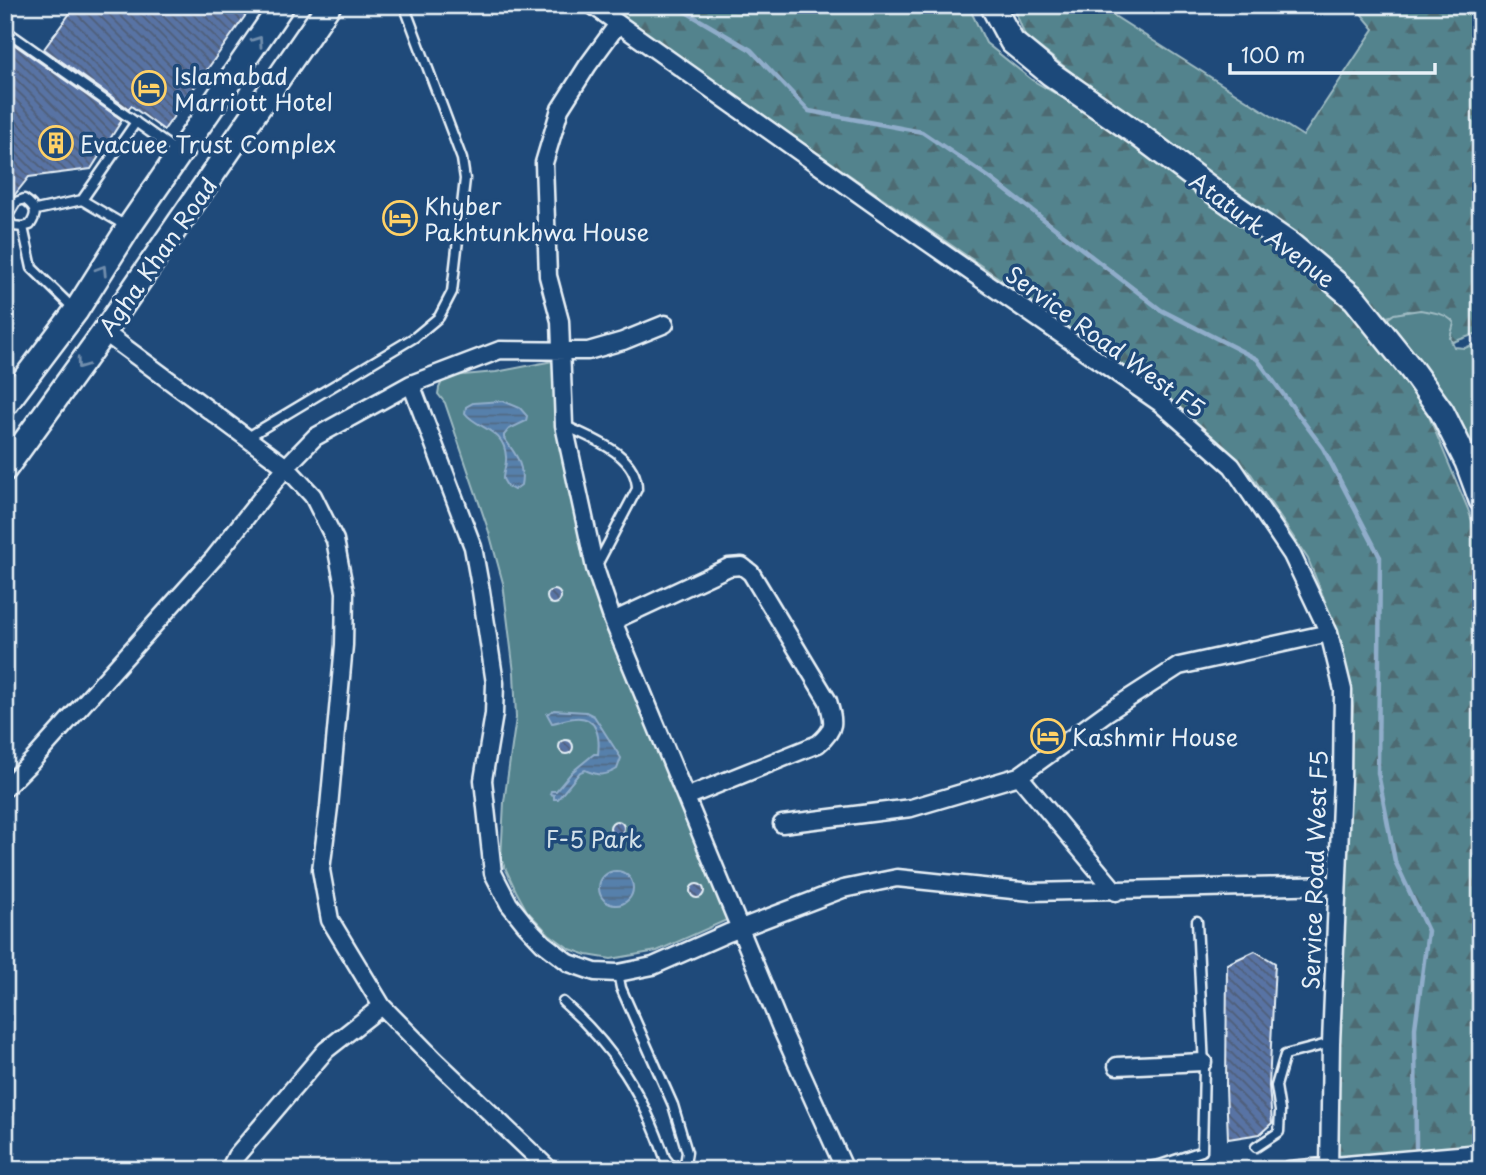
<svg xmlns="http://www.w3.org/2000/svg" width="1486" height="1175" font-family="'Playpen Sans',sans-serif">
<style>
.forest{fill:url(#forest-firs);stroke:#9ebac2;stroke-width:2}
.green{fill:#53838d;stroke:#9ebac2;stroke-width:2}
.water{fill:url(#water-rules);stroke:#90adca;stroke-width:2}
.lines{fill:none;stroke-linecap:round;stroke-linejoin:round}
.stream{stroke:#90adca;stroke-width:4.5}
.building{fill:url(#building-back-hatch);stroke:#e8f1f8;stroke-width:2}
.lane-casing{stroke:#e8f1f8;stroke-width:13}
.street-casing{stroke:#e8f1f8;stroke-width:21}
.secondary-casing{stroke:#e8f1f8;stroke-width:28}
.lane{stroke:#1f4a7a;stroke-width:8}
.street{stroke:#1f4a7a;stroke-width:16}
.secondary{stroke:#1f4a7a;stroke-width:23}
.oneway{stroke:#6f8dac}
.labels{text-anchor:middle;dominant-baseline:central;stroke-width:7;stroke-linejoin:round;paint-order:stroke}
.poi-label{font-size:23px;fill:#e8f1f8;stroke:#1f4a7a;text-anchor:start}
.street-label{font-size:23px;fill:#e8f1f8;stroke:#1f4a7a}
.park-label{font-size:23px;fill:#d2e0e8;stroke:#1f4a7a}
</style>
<defs>
<pattern id="forest-firs" width="22" height="20" patternUnits="userSpaceOnUse" patternTransform="scale(1.75)"><rect width="22" height="20" fill="#53838d"/><path d="M5 1l3.5 6h-7zM16 11l3.5 6h-7z" fill="#4e6b72"/></pattern>
<pattern id="water-rules" width="6" height="5" patternUnits="userSpaceOnUse" patternTransform="scale(1.75)"><rect width="6" height="5" fill="#5680ab"/><path d="M0 2.5h6" fill="none" stroke="#506a84"/></pattern>
<pattern id="building-back-hatch" width="6" height="6" patternUnits="userSpaceOnUse" patternTransform="scale(1.75)"><rect width="6" height="6" fill="#5873a4"/><path d="M-1 5l2 2M0 0l6 6M5-1l2 2" fill="none" stroke="#4f5e77"/></pattern>
</defs>
<rect width="100%" height="100%" fill="#1f4a7a"/>
<filter id="ink" filterUnits="userSpaceOnUse"><feTurbulence type="fractalNoise" baseFrequency=".0143" numOctaves="2"/><feDisplacementMap in="SourceGraphic" scale="14" xChannelSelector="R" yChannelSelector="G"/><feConvolveMatrix kernelMatrix="1 2 1 2 8 2 1 2 1" color-interpolation-filters="sRGB"/></filter>
<g filter="url(#ink)">
<path class="forest" d="M603,5h365l18,38 46,37 43,25 88,60 90,68 35,20 71,58 66,96 43,102 13,39v622h-150l22,-464 -11,-63 -34,-84 -57,-85 -84,-77 -158,-112z
M1013,5h84l206,131 71,-107 -20,-24h127v327l-31,11 2,-23 -44,-9 -21,6 -362,-281z"/>
<path class="green" d="M1420,310c12,2 26,3 34,13l-4,15 4,9 11,1 16,-7v128l-21,-46 -74,-103 8,-6z
M553,361l17,124 159,434 -72,32 -46,8 -24,-4 -17,-6 -21,-15 -22,-23 -11,-20 -15,-32 3,-57 12,-84 -2,-45 -11,-90 -14,-51 -44,-129 -7,-9 1,-6 4,-9 9,-3 44,-4z"/>
<path class="water" d="M503,401l17,7 7,8 -1,5 -17,8 -5,6v3c11,15 21,27 17,47l-7,5 -7,-4 -4,-7c0,-7 4,-15 3,-22 -1,-28 -29,-28 -41,-44l1,-6 7,-4z
M554,710l32,2 8,4 27,42 -4,11c-11,7 -19,7 -32,1l-5,2 -22,27h-4v-4l-4,-1 1,-3h5l16,-19 22,-18h4c2,-16 0,-38 -23,-36 -8,0 -15,4 -23,5l-5,-9z
M599 888a17 17 0 1 1 34 0a17 17 0 1 1-34 0Z"/>
<g class="lines">
<path class="stream" d="M674,5l77,45 58,61 113,21 68,46 171,132 96,49 66,89 57,109 -2,216 17,88 33,70 -13,97 1,119"/>
</g>
<path class="building" d="M76,5h177l-89,125 -33,-24 -2,3 -85,-60z
M5,38l117,82 -31,49 -62,8 -24,30z
M547 597a7 7 0 1 1 14 0a7 7 0 1 1-14 0Z
M559 747a7 7 0 1 1 14 0a7 7 0 1 1-14 0Z
M610 828a7 7 0 1 1 14 0a7 7 0 1 1-14 0Z
M690 891a7 7 0 1 1 14 0a7 7 0 1 1-14 0Z
M1255,951l20,12 -6,123 3,37 -12,11 -32,5 -2,-51 1,-124z"/>
<g class="lines">
<g class="lane-casing">
<path id="lane" d="M5,30l173,122
M82,200l54,-78
M36,210l46,-10 44,26
M23,227l7,-2c8,-12 6,-18 -6,-26l-8,3 -9,15 6,9 10,1 9,41 42,41
M564,425c27,14 73,28 73,64l-40,76
M248,437l167,-100 24,-20 13,-25 13,-113 -3,-20 -58,-154
M563,1002c51,45 80,92 102,156l7,9 13,-3 2,-12 -14,-47 -52,-117 -3,-15
M1256,1147l23,-15 1,-21 -4,-25 9,-31 46,-12
M1133,1170l27,-5 42,-14 2,-84 -7,-146"/>
</g>
<g class="street-casing">
<path id="street" d="M592,5l308,218 260,180 72,63 60,89 37,78 14,57 -1,90 -11,263 -2,127
M618,24l-30,41 -28,44 -16,54 4,113 12,45 4,104 31,143 18,53 168,407 64,142
M104,332l182,135 27,29 22,44 10,52 -1,53 -15,162 -8,63 9,50 52,86 53,54 115,110
M411,384l62,163 8,44 14,92 -1,31 -11,66 10,93 16,31 16,20 18,19 26,20 26,9 23,1 35,-7 75,-33 115,-44 54,-11 134,14 305,-7
M613,621l116,-54 13,-1 9,7 77,128c6,21 8,28 -10,43l-132,53
M1019,776l97,116
M5,788l28,-28 181,-202 72,-91 29,-30 96,-53 89,-34 88,1 35,-10 42,-17
M782,824l129,-16 108,-32 87,-63 73,-47 150,-33
M1117,1066l86,-4
M229,1170l7,-14 90,-106 56,-44
M1289,1170l192,-17"/>
</g>
<g class="secondary-casing">
<path id="secondary" d="M992,5l20,37 39,32 88,61 81,61 71,49 64,54 56,70 31,43 25,50 14,38
M5,405l71,-94 53,-84 153,-222
M5,469l99,-137 225,-327"/>
</g>
<use href="#lane" class="lane"/>
<use href="#street" class="street"/>
<use href="#secondary" class="secondary"/>
</g>
<defs><path id="oneway-chevron" d="M-2-3.5L2.5 0L-2 3.5" fill="none" stroke-width="1.6" stroke-linecap="round" stroke-linejoin="round" transform="scale(1.75)"/></defs>
<g class="oneway">
<use href="#oneway-chevron" transform="translate(258 41) rotate(-55)"/>
<use href="#oneway-chevron" transform="translate(102 270) rotate(-58)"/>
<use href="#oneway-chevron" transform="translate(81 364) rotate(126)"/>
</g>
</g>
<defs>
<g id="hotel-ring" transform="scale(1.75)"><circle r="9.5" fill="#1f4a7a" stroke="#ffd166" stroke-width="1.5"/><path d="M-6-4.5h1.5V1H6V5H4.5V3h-9V5H-6ZM-4 0a1.8 1.8 0 1 1 3.6 0ZM.5 0V-2.5h3Q6-2.5 6 0Z" fill="#ffd166"/></g>
<g id="building-ring" transform="scale(1.75)"><circle r="9.5" fill="#1f4a7a" stroke="#ffd166" stroke-width="1.5"/><path d="M-4-6H4V6H1V3H-1V6H-4ZM-2.5-4.3h1.7v1.8h-1.7ZM.8-4.3h1.7v1.8H.8ZM-2.5-1h1.7V.8h-1.7ZM.8-1h1.7V.8H.8Z" fill="#ffd166"/></g>
</defs>
<g fill-rule="evenodd">
<use href="#hotel-ring" x="149" y="88"/>
<use href="#building-ring" x="56" y="143"/>
<use href="#hotel-ring" x="400" y="218"/>
<use href="#hotel-ring" x="1048" y="736"/>
</g>
<g class="labels">
<g class="poi-label">
<text x="174" y="75">Islamabad<tspan x="174" dy="26">Marriott Hotel</tspan></text>
<text x="80" y="143">Evacuee Trust Complex</text>
<text x="424" y="205">Khyber<tspan x="424" dy="26">Pakhtunkhwa House</tspan></text>
<text x="1072" y="736">Kashmir House</text>
</g>
<g class="street-label">
<text transform="translate(1263 229) rotate(37)">Ataturk Avenue</text>
<text transform="translate(157 256) rotate(-55)">Agha Khan Road</text>
<text transform="translate(1106 341) rotate(36)">Service Road West F5</text>
<text transform="translate(1314 870) rotate(-88)">Service Road West F5</text>
</g>
<g class="park-label">
<text x="594" y="838">F-5 Park</text>
</g>
</g>
<rect width="1486" height="1175" fill="none" stroke="#1f4a7a" stroke-width="28"/>
<rect x="14" y="14" width="1458" height="1147" fill="none" stroke="#e8f1f8" stroke-width="2.5" filter="url(#ink)"/>
<path d="M1230 63v10h205v-10" fill="none" stroke="#e8f1f8" stroke-width="3.5"/>
<text x="1241" y="63" font-size="21" fill="#e8f1f8" stroke="#1f4a7a" stroke-width="5" paint-order="stroke">100 m</text>
</svg>
